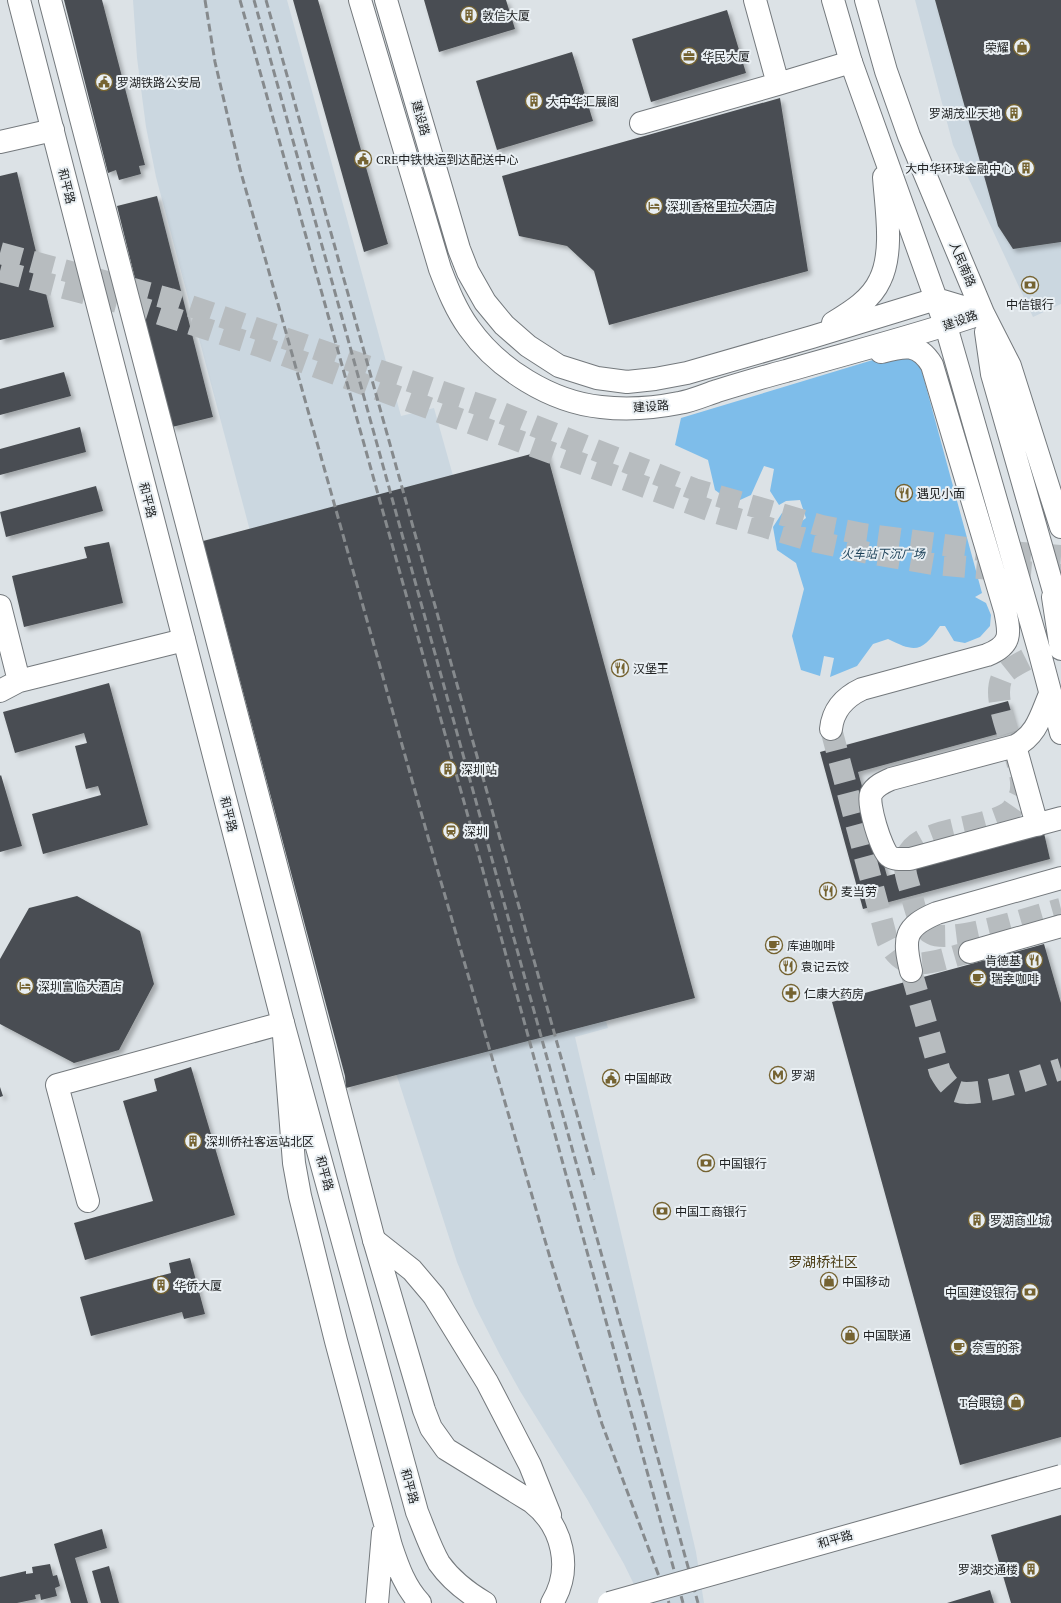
<svg xmlns="http://www.w3.org/2000/svg" width="1061" height="1603" font-family="'PT Serif','Noto Sans SC',serif">
<style>
.built{fill:#cbd7e0}
.green{fill:#7ebdea}
.building{fill:#4a4e52;filter:url(#shadow)}
.lines{fill:none;stroke-linecap:round;stroke-linejoin:round}
.minor-tunnel{stroke:#b7bcbf;stroke-width:22;stroke-dasharray:22 11;stroke-linecap:butt}
.highway-tunnel{stroke:#b7bcbf;stroke-width:22;stroke-dasharray:22 11;stroke-linecap:butt}
.minor-casing{stroke:#74797d;stroke-width:24}
.major-casing{stroke:#74797d;stroke-width:24}
.minor{stroke:#fff;stroke-width:22}
.major{stroke:#fff;stroke-width:22}
.rail{stroke:#868a8d;stroke-width:3;stroke-dasharray:8 4;stroke-linecap:butt}
.major-bridge-casing{stroke:#74797d;stroke-width:24;stroke-linecap:butt}
.major-bridge{stroke:#fff;stroke-width:22}
.labels{text-anchor:middle;dominant-baseline:central;stroke-width:4;stroke-linejoin:round;paint-order:stroke}
.poi-label{font-size:12px;fill:#212324;stroke:#e9eff3;text-anchor:start}
.street-label{font-size:12px;fill:#212324;stroke:#e9eff3}
.park-label{font-size:12px;font-style:italic;fill:#1a3f57;stroke:#e9eff3}
.quarter-label{font-size:14px;fill:#4b3d15;stroke:#e9eff3}
</style>
<defs>
<filter id="shadow"><feDropShadow dx="3.5" dy="3.5" stdDeviation="2" flood-color="#0004"/></filter>
</defs>
<rect width="100%" height="100%" fill="#dce2e6"/>
<path class="built" d="M133,0h154l114,416 33,-8 174,620 -33,9 121,515 8,51h-61l-19,-39 -37,-65 -67,-108 -20,-36 -25,-49 -18,-44 -72,-223 -229,-862 -10,-50 -9,-69z
M915,0h146v304l-28,13 -80,-172z"/>
<path class="green" d="M896,353l22,4 64,236 -7,4 11,6 5,12 -1,11 -10,11 -15,6 -11,-2 -9,-15h-5c-18,26 -24,27 -52,13l-15,5 -16,22 -27,11 4,-19 -10,-2 -4,20 -19,-6 -9,-34 12,-47 -8,-26 -19,-13 -4,-23 9,-14 11,15 13,-10 -6,-18 -14,1 -7,4 -9,-14 4,-22 -10,-3 -13,29 -11,5 -10,1 -15,-11 -7,-30 -33,-15 6,-27z"/>
<path class="building" d="M64,0h38l43,165 -6,1 2,8 -22,6 -3,-10 -8,3z
M293,0h25l70,244 -24,8z
M424,0h82l9,29 -76,23z
M935,0h126v242l-48,7 -15,-23z
M727,10l19,63 -95,29 -19,-63z
M572,52l21,69 -96,29 -21,-69z
M780,98l28,173 -199,54 -15,-54 -27,-25 -48,-10 -17,-60z
M17,172l37,155 -54,13v-164z
M157,196l56,221 -41,10 -55,-221z
M64,372l7,24 -71,19v-26z
M80,427l6,25 -86,23v-26z
M546,450l149,548 -349,90 -1,-12 -142,-535z
M96,486l7,25 -97,26 -6,-25z
M109,542l14,61 -99,24 -12,-51 75,-18 -3,-11z
M109,683l39,142 -105,29 -11,-40 69,-19 -3,-9 -12,3 -11,-43 12,-3 -3,-10 -69,20 -12,-41z
M1008,701l8,28 -158,43 29,104 157,-43 6,26 -187,50 -43,-157z
M1,775l21,71 -22,6v-76z
M77,896l63,35 14,53 -35,66 -45,13 -74,-39v-65l29,-51z
M1044,944l17,59v434l-101,28 -128,-463z
M191,1067l44,148 -150,45 -11,-37 79,-22 -30,-100 34,-10 -3,-12z
M0,1087l3,9 -3,1z
M190,1258l15,56 -21,5 -2,-7 -91,24 -11,-39 91,-24 -2,-10z
M1061,1515v88h-50l-20,-68z
M102,1529l5,19 -32,10 13,45h-17l-17,-59z
M50,1564l3,12 4,-1 3,11 -5,2 2,8 -16,4 -1,-6 -5,1 1,4 -19,4h-17v-26l26,-6v3l7,-1 -1,-6z
M109,1566l10,37h-18l-9,-32z
M990,1590l4,13h-47z"/>
<g class="lines">
<path class="minor-tunnel" d="M1056,645c-13,7 -40,18 -50,27 -25,25 26,97 13,125 -2,4 -5,10 -8,13 -24,22 -106,14 -106,56 0,8 3,16 5,23 3,11 5,22 10,32 3,5 6,10 12,13 19,10 105,-19 129,-25
M831,729l56,211c4,8 9,16 18,21 15,8 48,-5 65,-9
M911,971l29,101c4,7 8,14 16,19 17,9 85,-16 105,-22"/>
<path class="highway-tunnel" d="M0,253l170,46 322,110 202,80 128,37 41,8 118,16 80,6
M0,271l148,39 111,36 455,166 99,29 56,12 64,11 128,11"/>
<g class="minor-casing">
<path id="minor" d="M755,0l23,84
M641,123l137,-39 73,-22
M0,142l53,-12
M946,326l93,324 22,83
M1053,597l8,52
M0,606l19,75
M0,691l19,-10 165,-41
M1050,694c-9,21 -13,41 -35,52l-124,33c-7,3 -16,7 -20,15 -4,9 10,55 18,62 5,4 14,3 21,3l151,-41
M831,729c2,-20 14,-32 31,-40l125,-34c25,-10 23,-21 18,-45l-73,-245c-14,-23 -28,-19 -51,-13
M1015,746l22,79
M970,952l91,-26
M911,971c-8,-33 -7,-44 26,-58l124,-35
M88,1201l-31,-116 226,-62 11,140 6,33 36,145 55,205c7,21 14,41 29,57
M374,1240l50,170 7,18 15,21 86,53c31,24 41,67 20,101
M374,1240l38,30 22,26 53,86 43,83 20,50
M377,1603l6,-70"/>
</g>
<g class="major-casing">
<path id="major" d="M19,0l264,1023 134,489c7,17 13,35 22,51 12,17 29,30 46,40
M50,0l324,1240
M360,0l80,269c8,21 16,41 29,59 29,41 82,74 132,79 26,3 53,1 78,-4 13,-2 26,-8 38,-12 23,-7 46,-14 69,-20 66,-19 133,-36 197,-58
M386,0l73,249 9,23 17,30 19,23 24,21 31,20 38,12 30,4 28,-3 32,-6 125,-36 124,-38 47,14
M833,0l18,62 90,251
M866,0l20,71 23,65 74,177 27,53 51,161
M833,323c18,-11 38,-23 47,-43 14,-28 6,-73 4,-103
M986,332l6,42 69,242"/>
</g>
<use href="#minor" class="minor"/>
<use href="#major" class="major"/>
<path class="rail" d="M205,0l10,62 25,107 188,668 123,424 51,163 67,179
M240,0l231,827 212,776
M254,0l444,1603
M266,0l329,1179"/>
<g class="major-bridge-casing">
<path id="major-bridge" d="M609,1603l452,-127"/>
</g>
<use href="#major-bridge" class="major-bridge"/>
</g>
<defs>
<g id="building-ring" transform="scale(0.9)"><circle r="9.5" fill="#e9eff3" stroke="#756331" stroke-width="1.5"/><path d="M-4-6H4V6H1V3H-1V6H-4ZM-2.5-4.3h1.7v1.8h-1.7ZM.8-4.3h1.7v1.8H.8ZM-2.5-1h1.7V.8h-1.7ZM.8-1h1.7V.8H.8Z" fill="#756331"/></g>
<g id="shop-ring" transform="scale(0.9)"><circle r="9.5" fill="#e9eff3" stroke="#756331" stroke-width="1.5"/><path d="M-5-2.5h2.3a2.7 3.5 0 0 1 5.4 0H5L5.5 6h-11ZM-1.5-2.5h3a1.5 2.3 0 0 0-3 0Z" fill="#756331"/></g>
<g id="office-ring" transform="scale(0.9)"><circle r="9.5" fill="#e9eff3" stroke="#756331" stroke-width="1.5"/><path d="M-6-3h4V-5.5h4V-3h4V5H-6ZM-1-4.5V-3h2v-1.5ZM-6 0V1H6V0Z" fill="#756331"/></g>
<g id="civic-ring" transform="scale(0.9)"><circle r="9.5" fill="#e9eff3" stroke="#756331" stroke-width="1.5"/><path d="M-.6-6.5H3V-4.5H.6V-3L4-1V1h2V6H-6V1h2V-1L-.6-3ZM-1.2 2.5V6h2.4V2.5Z" fill="#756331"/></g>
<g id="hotel-ring" transform="scale(0.9)"><circle r="9.5" fill="#e9eff3" stroke="#756331" stroke-width="1.5"/><path d="M-6-4.5h1.5V1H6V5H4.5V3h-9V5H-6ZM-4 0a1.8 1.8 0 1 1 3.6 0ZM.5 0V-2.5h3Q6-2.5 6 0Z" fill="#756331"/></g>
<g id="bank-ring" transform="scale(0.9)"><circle r="9.5" fill="#e9eff3" stroke="#756331" stroke-width="1.5"/><path d="M-6-4H6V4H-6ZM0-2.3a2.3 2.3 0 1 0 0 4.6a2.3 2.3 0 1 0 0-4.6Z" fill="#756331"/></g>
<g id="restaurant-ring" transform="scale(0.9)"><circle r="9.5" fill="#e9eff3" stroke="#756331" stroke-width="1.5"/><path d="M-5-6h1v4h1v-4h1v4h1v-4h1v5L-1.5 .5V6h-2V.5L-5-1ZM5-6V6H3V1.5H1.5Q1.5-4 5-6Z" fill="#756331"/></g>
<g id="station-ring" transform="scale(0.9)"><circle r="9.5" fill="#e9eff3" stroke="#756331" stroke-width="1.5"/><path d="M-3-6H3Q5-6 5-4V2Q5 4 3 4L4.5 6H3L1.5 4h-3L-3 6H-4.5L-3 4Q-5 4-5 2V-4Q-5-6-3-6ZM-3.5-4v3h7v-3ZM-3.5 1v1.5H-2V1ZM2 1v1.5H3.5V1Z" fill="#756331"/></g>
<g id="cafe-ring" transform="scale(0.9)"><circle r="9.5" fill="#e9eff3" stroke="#756331" stroke-width="1.5"/><path d="M-5.5-4.5H6V0H3Q3 3.5 0 3.5H-2.5Q-5.5 3.5-5.5 0ZM3-3.2v2h1.7v-2ZM-6 4.5H4V6H-6Z" fill="#756331"/></g>
<g id="pharmacy-ring" transform="scale(0.9)"><circle r="9.5" fill="#e9eff3" stroke="#756331" stroke-width="1.5"/><path d="M-2-6h4v4h4v4h-4v4h-4v-4h-4v-4h4Z" fill="#756331"/></g>
<g id="metro-ring" transform="scale(0.9)"><circle r="9.5" fill="#e9eff3" stroke="#756331" stroke-width="1.5"/><path d="M-5.5 5V-5H-3L0 0L3-5H5.5V5H3V-.5L0 4L-3-.5V5Z" fill="#756331"/></g>
</defs>
<g fill-rule="evenodd">
<use href="#building-ring" x="469" y="15"/>
<use href="#shop-ring" x="1022" y="47"/>
<use href="#office-ring" x="689" y="56"/>
<use href="#civic-ring" x="104" y="82"/>
<use href="#building-ring" x="534" y="101"/>
<use href="#building-ring" x="1014" y="113"/>
<use href="#civic-ring" x="363" y="159"/>
<use href="#building-ring" x="1026" y="168"/>
<use href="#hotel-ring" x="654" y="206"/>
<use href="#bank-ring" x="1030" y="285"/>
<use href="#restaurant-ring" x="904" y="493"/>
<use href="#restaurant-ring" x="620" y="668"/>
<use href="#building-ring" x="448" y="769"/>
<use href="#station-ring" x="451" y="831"/>
<use href="#restaurant-ring" x="828" y="891"/>
<use href="#cafe-ring" x="774" y="945"/>
<use href="#restaurant-ring" x="1034" y="960"/>
<use href="#restaurant-ring" x="788" y="966"/>
<use href="#cafe-ring" x="978" y="978"/>
<use href="#hotel-ring" x="25" y="986"/>
<use href="#pharmacy-ring" x="791" y="993"/>
<use href="#metro-ring" x="778" y="1075"/>
<use href="#civic-ring" x="611" y="1078"/>
<use href="#building-ring" x="193" y="1141"/>
<use href="#bank-ring" x="706" y="1163"/>
<use href="#bank-ring" x="662" y="1211"/>
<use href="#building-ring" x="977" y="1220"/>
<use href="#shop-ring" x="829" y="1281"/>
<use href="#building-ring" x="161" y="1285"/>
<use href="#bank-ring" x="1030" y="1292"/>
<use href="#shop-ring" x="850" y="1335"/>
<use href="#cafe-ring" x="959" y="1347"/>
<use href="#shop-ring" x="1016" y="1402"/>
<use href="#building-ring" x="1031" y="1569"/>
</g>
<g class="labels">
<g class="poi-label">
<text x="482" y="15">敦信大厦</text>
<text x="1009" y="47" text-anchor="end">荣耀</text>
<text x="702" y="56">华民大厦</text>
<text x="117" y="82">罗湖铁路公安局</text>
<text x="547" y="101">大中华汇展阁</text>
<text x="1001" y="113" text-anchor="end">罗湖茂业天地</text>
<text x="376" y="159">CRE中铁快运到达配送中心</text>
<text x="1013" y="168" text-anchor="end">大中华环球金融中心</text>
<text x="667" y="206">深圳香格里拉大酒店</text>
<text x="1030" y="304" text-anchor="middle">中信银行</text>
<text x="917" y="493">遇见小面</text>
<text x="633" y="668">汉堡王</text>
<text x="461" y="769">深圳站</text>
<text x="464" y="831">深圳</text>
<text x="841" y="891">麦当劳</text>
<text x="787" y="945">库迪咖啡</text>
<text x="1021" y="960" text-anchor="end">肯德基</text>
<text x="801" y="966">袁记云饺</text>
<text x="991" y="978">瑞幸咖啡</text>
<text x="38" y="986">深圳富临大酒店</text>
<text x="804" y="993">仁康大药房</text>
<text x="791" y="1075">罗湖</text>
<text x="624" y="1078">中国邮政</text>
<text x="206" y="1141">深圳侨社客运站北区</text>
<text x="719" y="1163">中国银行</text>
<text x="675" y="1211">中国工商银行</text>
<text x="990" y="1220">罗湖商业城</text>
<text x="842" y="1281">中国移动</text>
<text x="174" y="1285">华侨大厦</text>
<text x="1017" y="1292" text-anchor="end">中国建设银行</text>
<text x="863" y="1335">中国联通</text>
<text x="972" y="1347">奈雪的茶</text>
<text x="1003" y="1402" text-anchor="end">T台眼镜</text>
<text x="1018" y="1569" text-anchor="end">罗湖交通楼</text>
</g>
<g class="street-label">
<text transform="translate(421 118) rotate(74)">建设路</text>
<text transform="translate(67 186) rotate(76)">和平路</text>
<text transform="translate(963 264) rotate(67)">人民南路</text>
<text transform="translate(960 320) rotate(-20)">建设路</text>
<text transform="translate(651 406) rotate(-4)">建设路</text>
<text transform="translate(148 500) rotate(76)">和平路</text>
<text transform="translate(229 814) rotate(76)">和平路</text>
<text transform="translate(325 1173) rotate(75)">和平路</text>
<text transform="translate(410 1486) rotate(75)">和平路</text>
<text transform="translate(835 1539) rotate(-16)">和平路</text>
</g>
<g class="park-label">
<text x="883" y="553">火车站下沉广场</text>
</g>
<g class="quarter-label">
<text x="823" y="1261">罗湖桥社区</text>
</g>
</g>
</svg>
